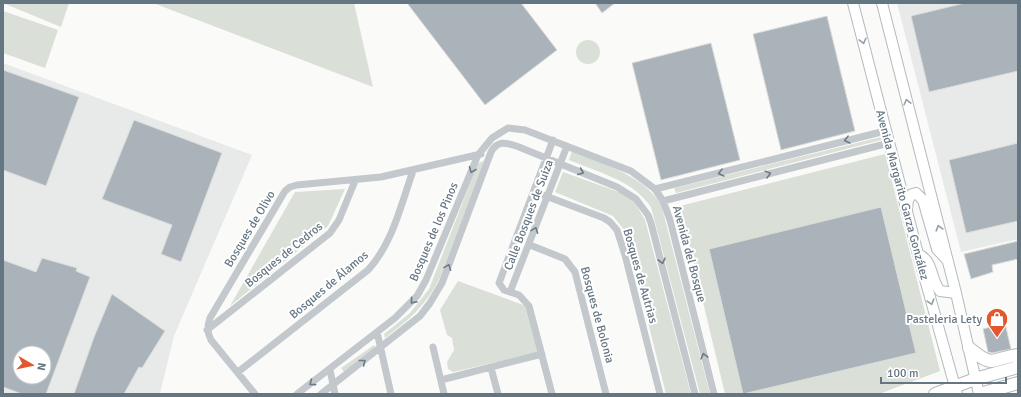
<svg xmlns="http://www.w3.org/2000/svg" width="1021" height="397" font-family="Signika,sans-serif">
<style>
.built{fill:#e8e9e9;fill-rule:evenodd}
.green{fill:#dadfd7}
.building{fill:#aab3b9;stroke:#dcdcda;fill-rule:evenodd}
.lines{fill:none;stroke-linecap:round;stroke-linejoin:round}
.secondary-casing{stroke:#b3babf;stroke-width:12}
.primary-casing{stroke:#b5babe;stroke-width:14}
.street{stroke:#c3c8cc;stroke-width:7}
.secondary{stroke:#fff;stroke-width:10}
.primary{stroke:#fff;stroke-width:12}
.oneway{stroke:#939fa8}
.oneway2{stroke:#6a7a87}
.labels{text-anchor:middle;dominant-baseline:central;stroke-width:4;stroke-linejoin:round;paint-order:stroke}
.street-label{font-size:12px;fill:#657683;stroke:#fff}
.poi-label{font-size:12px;fill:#657683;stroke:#fff;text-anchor:end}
</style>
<rect width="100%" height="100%" fill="#fafaf8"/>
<path class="built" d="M897,3h121v236l-57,13z
M3,63l249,92 -78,181 -14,58h-157zM20,353h24v24h-24z"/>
<path class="green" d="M3,3h66l-8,24z
M153,3h201l19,84z
M3,11l55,19 -13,38 -42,-15z
M576 52a12 12 0 1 1 24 0a12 12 0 1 1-24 0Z
M885,136v3l-209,54 -2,-5z
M572,151c32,14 69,23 89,53l49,190h-10l-49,-187c-18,-27 -54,-35 -82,-47z
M885,154l55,217 -61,23h-154l-45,-188z
M484,161l-44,117c-13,26 -32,43 -55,60l-1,-4 26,-21 19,-24 49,-126z
M563,172l61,22 11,9 10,17 46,174h-25l-41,-163 -12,-15 -58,-24z
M345,189l-17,37 -98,80 65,-114z
M458,281l68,25 13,46 -86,20 -5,-3 -1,-7 7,-12 -2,-12 -5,-3 -7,-25z
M374,345l2,3 -32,24 -3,-4z"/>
<path class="building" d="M407,3h114l36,47 -72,55z
M595,3h20l-13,10z
M965,3h53v68l-89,21 -18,-76z
M827,16l28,115 -74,19 -28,-116z
M711,43l29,117 -79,20 -29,-117z
M3,70l76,27 -33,89 -43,-16z
M134,120l88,33 -41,109 -20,-8 11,-29 -70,-26z
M1018,143v78l-52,12 -17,-73z
M881,207l35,146 -173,41 -34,-145z
M1018,241v18l-26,6 1,7 -22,7 -7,-25z
M42,258l35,10 -1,3 14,6 -44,117h-24l-19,-7v-127l33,12zM20,353h24v24h-24z
M112,294l53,37 -23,37 -3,-1 -15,27h-50l20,-57z
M1005,323l6,26 -19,4 -4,-1 -5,-23z"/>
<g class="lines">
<g class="secondary-casing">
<path id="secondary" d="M853,3l65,251 39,140
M882,3l74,290 23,101
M907,209l1,-9 4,-6 4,-1 7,7 14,49 11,12
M918,254c16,7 12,25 22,37l16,2"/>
</g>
<g class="primary-casing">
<path id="primary" d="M969,348c26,21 20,11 49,7
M935,394l40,-15 43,-12
M980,394l38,-11"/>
</g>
<path class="street" d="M655,189l230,-58
M535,192l69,26 6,4 7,8 8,25 35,139
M663,201l226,-58
M530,245l35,14 10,13 31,122
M510,292l57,-146
M207,330l123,-97 9,-13 16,-39
M377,332l14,62
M433,347l11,47
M491,368l7,26
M330,370l5,24
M238,372l130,-102c25,-27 33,-66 45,-99
M441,380l101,-26
M255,394l-44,-54c-4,-8 -4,-13 -1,-22l75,-127 5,-4 7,-2 84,-8 100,-23
M297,394l98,-76 22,-22 9,-16 52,-125 14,-17 16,-10 17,2 106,41 24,18 8,12 7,19 44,174
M321,394l99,-78 10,-13 12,-20 49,-131c7,-13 16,-9 28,-5l98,40 19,12 12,16 3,8 44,171
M552,394l-23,-88 -10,-11 -15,-5 -5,-7 54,-143"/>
<use href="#secondary" class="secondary"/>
<use href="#primary" class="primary"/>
</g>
<defs><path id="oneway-chevron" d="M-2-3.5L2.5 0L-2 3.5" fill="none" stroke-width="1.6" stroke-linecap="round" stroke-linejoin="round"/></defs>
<g class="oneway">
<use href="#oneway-chevron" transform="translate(863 41) rotate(76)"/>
<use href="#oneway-chevron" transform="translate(907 102) rotate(-104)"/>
<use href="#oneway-chevron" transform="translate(939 228) rotate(-105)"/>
<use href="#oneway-chevron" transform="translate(931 302) rotate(74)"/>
</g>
<g class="oneway2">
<use href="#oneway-chevron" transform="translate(847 140) rotate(166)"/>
<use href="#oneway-chevron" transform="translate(472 170) rotate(112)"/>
<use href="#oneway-chevron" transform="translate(581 172) rotate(23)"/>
<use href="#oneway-chevron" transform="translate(721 173) rotate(166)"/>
<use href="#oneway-chevron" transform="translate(768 174) rotate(-15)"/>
<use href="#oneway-chevron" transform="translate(535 230) rotate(-69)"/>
<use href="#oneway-chevron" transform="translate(662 261) rotate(76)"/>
<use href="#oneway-chevron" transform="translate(448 267) rotate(-69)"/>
<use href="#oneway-chevron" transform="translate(413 301) rotate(131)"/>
<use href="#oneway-chevron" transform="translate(704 356) rotate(-104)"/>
<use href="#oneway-chevron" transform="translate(363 362) rotate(-38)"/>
<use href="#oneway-chevron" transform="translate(312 383) rotate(143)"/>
</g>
<defs>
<g id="shop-pin" transform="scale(1.15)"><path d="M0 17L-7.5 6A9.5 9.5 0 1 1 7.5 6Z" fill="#e4572e" stroke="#fff"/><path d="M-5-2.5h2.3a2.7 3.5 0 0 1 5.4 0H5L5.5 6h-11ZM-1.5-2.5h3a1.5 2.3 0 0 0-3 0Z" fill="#fff"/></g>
</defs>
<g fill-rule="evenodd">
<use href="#shop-pin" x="997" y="319"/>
</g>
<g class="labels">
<g class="street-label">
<text transform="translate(902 195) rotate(75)">Avenida Margarito Garza González</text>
<text transform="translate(529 215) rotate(-69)">Calle Bosques de Suiza</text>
<text transform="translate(250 229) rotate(-59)">Bosques de Olivo</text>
<text transform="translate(434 232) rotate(-67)">Bosques de los Pinos</text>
<text transform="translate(689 254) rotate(75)">Avenida del Bosque</text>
<text transform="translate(284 255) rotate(-39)">Bosques de Cedros</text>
<text transform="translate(640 276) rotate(74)">Bosques de Autrias</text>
<text transform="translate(329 285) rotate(-40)">Bosques de Álamos</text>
<text transform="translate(597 315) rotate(75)">Bosques de Bolonia</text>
</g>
<g class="poi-label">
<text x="982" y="319">Pasteleria Lety</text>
</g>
</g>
<rect width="1021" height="397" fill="none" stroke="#657683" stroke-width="8"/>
<g transform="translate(32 365) rotate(99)"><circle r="19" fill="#ffffff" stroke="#c1c8cd"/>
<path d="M0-3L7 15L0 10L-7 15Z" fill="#e4572e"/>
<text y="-6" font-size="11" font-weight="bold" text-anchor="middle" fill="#657683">N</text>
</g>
<path d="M881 377v6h125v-6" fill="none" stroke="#657683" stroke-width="2"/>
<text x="887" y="377" font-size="12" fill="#657683" stroke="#ffffff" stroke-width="3" paint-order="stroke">100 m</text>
</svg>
